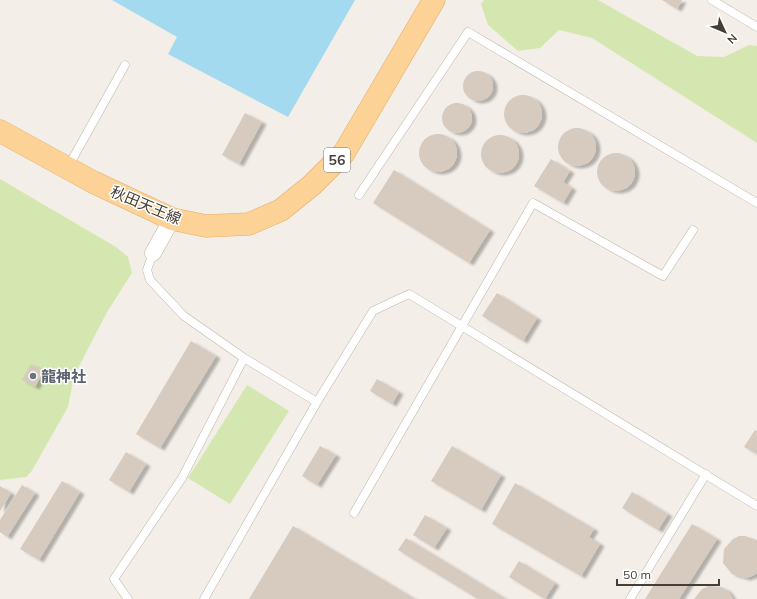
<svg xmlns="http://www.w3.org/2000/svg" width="757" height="599" font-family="Mulish,'Noto Sans JP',sans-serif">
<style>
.green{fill:#d5e7b0}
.water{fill:#a4daef}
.building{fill:#d7cbbf;filter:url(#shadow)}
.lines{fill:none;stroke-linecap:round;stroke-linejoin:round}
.lane-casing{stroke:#beb4a9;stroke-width:9}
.street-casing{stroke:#beb4a9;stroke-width:17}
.primary-casing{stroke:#e2ad66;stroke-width:23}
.lane{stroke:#fff;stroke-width:8}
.street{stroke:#fff;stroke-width:16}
.primary{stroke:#fcd296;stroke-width:22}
.worship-dot{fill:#6b7280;stroke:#fff;stroke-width:1.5}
.labels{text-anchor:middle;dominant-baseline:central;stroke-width:3;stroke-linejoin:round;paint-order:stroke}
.shield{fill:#fff;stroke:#7e7872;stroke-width:1}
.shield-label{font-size:14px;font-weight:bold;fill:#463e36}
.street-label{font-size:15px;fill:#463e36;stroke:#fff}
.worship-label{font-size:15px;font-weight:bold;fill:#5b616d;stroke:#fff;text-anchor:start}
</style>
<defs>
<filter id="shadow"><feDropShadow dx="4.5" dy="2.5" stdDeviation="1" flood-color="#0004"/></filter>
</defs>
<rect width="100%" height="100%" fill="#f3eee7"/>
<path class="green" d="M484,0h114l99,56 27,1 25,-12 8,1v97l-165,-105 -33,-8 -19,18 -22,3 -30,-26 -7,-21z
M0,179l116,68 12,10 4,16 -25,39 -33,64 -6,31 -37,65 -5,5 -26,3z
M247,385l42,26 -59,93 -42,-26z"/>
<path class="water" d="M112,0h243l-67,117 -120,-63 9,-17z"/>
<path class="building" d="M662,0h20l-5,9z
M463 86a15 15 0 1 1 30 0a15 15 0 1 1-30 0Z
M504 114a19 19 0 1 1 38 0a19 19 0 1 1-38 0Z
M442 118a15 15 0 1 1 30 0a15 15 0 1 1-30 0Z
M245,113l17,9 -23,42 -17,-9z
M558 147a19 19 0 1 1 38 0a19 19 0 1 1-38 0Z
M419 153a19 19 0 1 1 38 0a19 19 0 1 1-38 0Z
M481 154a19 19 0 1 1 38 0a19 19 0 1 1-38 0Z
M597 172a19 19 0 1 1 38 0a19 19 0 1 1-38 0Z
M551,159l19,12 -7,11 9,6 -9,15 -29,-17z
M394,170l96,60 -21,33 -96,-60z
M497,293l40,25 -14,23 -41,-25z
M191,341l25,15 -56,92 -24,-14z
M31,364l13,7 -9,16 -13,-7z
M377,379l22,13 -7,12 -22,-13z
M755,430l2,1v23l-13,-7z
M320,446l16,9 -19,30 -15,-9z
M452,446l49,29 -20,35 -50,-29z
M126,452l20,12 -17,28 -20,-12z
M62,481l18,11 -41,68 -19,-11z
M515,483l79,46 -5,8 11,7 -19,32 -89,-52z
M22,485l13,8 -28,44 -7,-5v-12z
M0,486l11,7 -11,18z
M632,492l36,22 -10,16 -36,-22z
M425,515l22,13 -13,20 -21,-13z
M692,524l25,15 -38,60h-34z
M293,526l122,73h-166z
M739,536h6l12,4v33l-5,3 -6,2 -14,-4 -9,-11 1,-14 9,-10z
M406,538l100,61h-28l-80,-49z
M519,561l36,22 -10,16 -36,-22z
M709,586l13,1 6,4 5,8h-39l8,-10z"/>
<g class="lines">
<g class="lane-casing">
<path id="lane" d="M712,0l45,27
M68,167l57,-102
M359,195l109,-163 289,171
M153,253l-6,17 3,10 34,36 60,42 73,44
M354,513l179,-310 130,73 30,-46
M128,599l-14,-20 68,-101 62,-120
M204,599l113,-197 56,-91 36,-17 348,212
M630,599l76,-125"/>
</g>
<g class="street-casing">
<path id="street" d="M153,253l19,-34"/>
</g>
<g class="primary-casing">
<path id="primary" d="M0,131l93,51 79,37 34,7 43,-2 32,-14 31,-25 32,-32 90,-153"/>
</g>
<use href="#lane" class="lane"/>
<use href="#street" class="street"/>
<use href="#primary" class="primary"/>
</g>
<circle class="worship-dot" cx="33" cy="376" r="4"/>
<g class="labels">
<rect class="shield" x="324" y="148" width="26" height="24" rx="3"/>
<g class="shield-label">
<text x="337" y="160">56</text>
</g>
<g class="street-label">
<text transform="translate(146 205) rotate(23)">秋田天王線</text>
</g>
<g class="worship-label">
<text x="41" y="376">龍神社</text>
</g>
</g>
<g transform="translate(725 32) rotate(134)" stroke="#ffffff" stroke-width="3" paint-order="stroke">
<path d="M0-3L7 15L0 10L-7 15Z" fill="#463e36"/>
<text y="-6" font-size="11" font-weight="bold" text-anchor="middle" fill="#463e36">N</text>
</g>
<path d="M617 579v6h102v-6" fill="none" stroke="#463e36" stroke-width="2"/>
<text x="623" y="579" font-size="12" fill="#463e36" stroke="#ffffff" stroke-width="3" paint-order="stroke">50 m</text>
</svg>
